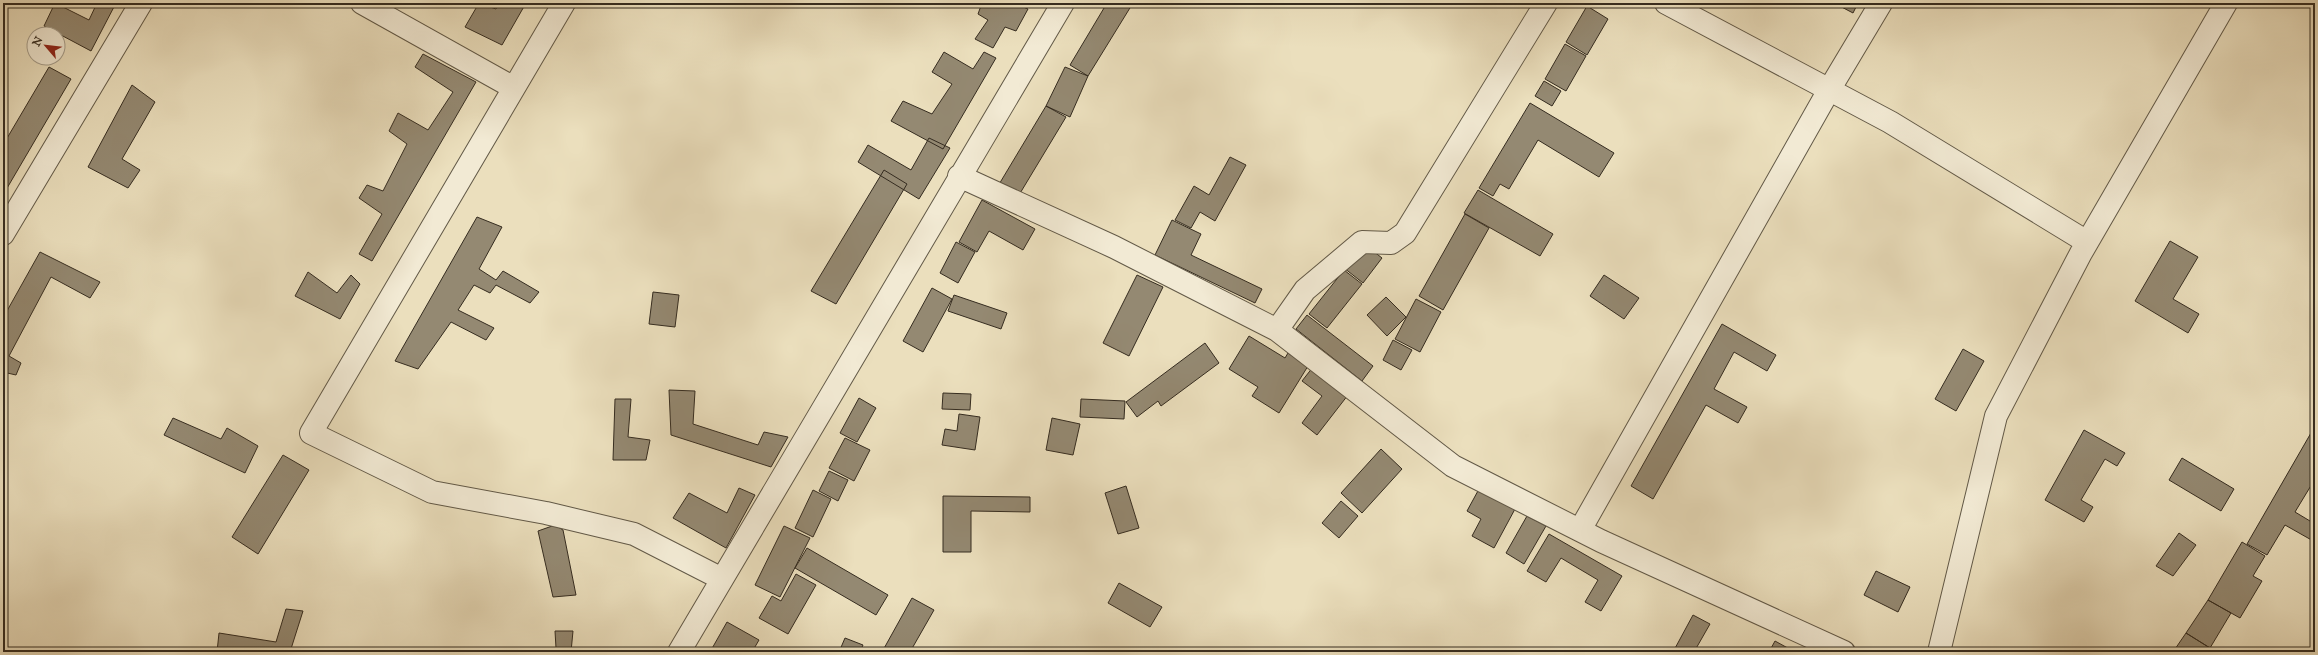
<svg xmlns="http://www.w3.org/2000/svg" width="2318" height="655" font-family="'IM FELL Great Primer',serif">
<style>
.building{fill:#948972;stroke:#352c20}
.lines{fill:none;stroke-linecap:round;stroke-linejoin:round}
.minor-casing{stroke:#625947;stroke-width:24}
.minor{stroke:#f2ead4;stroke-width:22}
</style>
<rect width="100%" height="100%" fill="#ebdfbd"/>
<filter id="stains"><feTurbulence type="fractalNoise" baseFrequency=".005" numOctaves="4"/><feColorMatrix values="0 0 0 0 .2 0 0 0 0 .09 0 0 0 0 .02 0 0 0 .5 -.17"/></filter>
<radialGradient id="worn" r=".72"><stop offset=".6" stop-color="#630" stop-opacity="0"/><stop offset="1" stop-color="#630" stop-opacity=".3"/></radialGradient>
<path class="building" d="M55,3l34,17 8,-17h19l-25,48 -47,-25z
M479,3l17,6 3,-6h27l-24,42 -37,-18z
M982,3h32l14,6 -12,22 -11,-4 -12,21 -18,-9 13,-19 -10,-6z
M1107,3h26l-45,73 -18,-11z
M1834,3h24l-5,10z
M1587,6l21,13 -21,36 -21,-13z
M1565,44l21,12 -20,35 -21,-12z
M944,52l29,17 11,-17 12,6 -53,91 -52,-28 12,-20 29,13 20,-30 -20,-12z
M423,54l53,28 -104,179 -13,-7 23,-40 -23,-16 8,-13 16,6 24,-47 -18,-13 9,-18 30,17 25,-38 -38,-25z
M49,67l22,12 -68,116v-50z
M1065,67l23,9 -18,41 -24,-11z
M1544,81l17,10 -9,15 -17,-10z
M132,85l23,17 -33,57 18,11 -12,18 -40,-21z
M1530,103l84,50 -15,24 -61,-37 -29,49 -9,-5 -7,12 -14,-8z
M1046,106l20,11 -47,78 -21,-9z
M929,138l21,10 -31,51 -61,-37 10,-17 43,25z
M1230,157l16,8 -31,56 -15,-9 -9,16 -16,-8 19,-34 15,9z
M884,170l23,14 -71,120 -25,-13z
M1478,190l75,44 -13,22 -76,-43z
M982,200l53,29 -12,21 -34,-19 -12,21 -18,-10z
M1465,214l24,14 -46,82 -24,-14z
M477,217l25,10 -23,42 17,11 7,-9 36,21 -9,11 -34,-18 -6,8 -16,-8 -16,25 36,18 -8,12 -35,-18 -33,47 -23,-8z
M1172,220l29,14 -10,21 71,34 -7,14 -100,-48z
M2170,241l28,16 -25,42 26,15 -11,19 -53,-32z
M956,242l19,10 -17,31 -18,-10z
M1363,243l19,15 -19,25 -19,-15z
M40,252l60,30 -10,16 -39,-21 -42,79 12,7 -5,12 -13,-3v-54z
M1344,270l18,14 -35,44 -18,-14z
M308,272l29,21 14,-18 9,9 -20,35 -45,-23z
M1137,275l26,12 -34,69 -26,-13z
M1604,275l35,23 -15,21 -34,-23z
M932,288l20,11 -29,53 -20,-11z
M653,292l26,3 -4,32 -26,-3z
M954,295l53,18 -6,16 -53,-18z
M1386,297l20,20 -19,19 -20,-21z
M1416,299l25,13 -21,40 -25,-13z
M1307,315l66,51 -11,15 -66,-52z
M1722,324l54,31 -9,16 -33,-19 -20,37 33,18 -9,16 -32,-18 -53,94 -22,-13z
M1249,336l36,22 3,-5 20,13 -29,47 -27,-17 6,-9 -29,-18z
M1393,340l19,10 -11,20 -18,-10z
M1205,343l14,20 -58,43 -3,-5 -21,16 -11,-15z
M1963,349l21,12 -28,50 -21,-12z
M1313,367l35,28 -31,40 -15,-12 20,-27 -20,-15z
M669,390l26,1 -2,33 65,21 6,-13 24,5 -17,30 -100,-32z
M943,393l28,1 -1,16 -28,-1z
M859,398l17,10 -19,34 -17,-9z
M615,399h16l-3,38 22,3 -4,20h-33z
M1081,399l44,2 -1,18 -44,-2z
M959,414l21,3 -5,33 -33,-5 3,-16 12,2z
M173,418l48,21 6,-11 31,18 -13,27 -81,-38z
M1052,418l28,6 -7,31 -27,-5z
M2315,426v53l-20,33 20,12v18l-30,-17 -18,30 -20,-11z
M2084,430l41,23 -8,13 -12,-7 -24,41 12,7 -9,15 -39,-22z
M845,438l25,12 -16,31 -25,-13z
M1381,449l21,20 -40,44 -21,-20z
M283,455l26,15 -51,84 -26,-17z
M2182,458l52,31 -13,22 -52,-31z
M829,471l19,9 -10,21 -19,-10z
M1126,486l13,42 -21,6 -13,-41z
M739,488l16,7 -29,53 -53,-30 16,-25 38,20z
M1479,489l36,20 -21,39 -22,-12 9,-17 -14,-8z
M813,490l18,9 -18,38 -18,-9z
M943,496l87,1v15l-59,-1v41h-28z
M1341,501l17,15 -19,22 -17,-15z
M1527,516l19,10 -22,38 -18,-11z
M555,525l8,5 13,65 -23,2 -15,-66z
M784,526l26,12 -30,59 -25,-12z
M2179,533l17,12 -23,31 -17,-10z
M1549,534l73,42 -21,35 -16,-9 13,-22 -37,-22 -15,24 -19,-11z
M2242,542l23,14 -12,20 9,5 -22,37 -32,-18z
M807,548l81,47 -12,20 -81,-47z
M1876,571l34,16 -12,25 -34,-17z
M796,574l20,11 -28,49 -29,-16 13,-22 9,5z
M1119,583l43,24 -12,20 -42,-24z
M912,598l22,12 -24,42h-28z
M2208,600l23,13 -21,35 -24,-15z
M286,609l17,2 -13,41h-73l2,-19 57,9z
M1693,615l17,9 -16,28h-21z
M727,622l32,18 -7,12h-42z
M555,631h18l-2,21h-22l-1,-3 8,-1z
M2186,633l24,15 -2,4h-35z
M845,638l18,7 -3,7h-21z
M1775,641l20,11h-26z
M1270,648l12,4h-13z"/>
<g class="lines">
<g class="minor-casing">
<path id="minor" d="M362,3l152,85
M564,3l-253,430 121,59 114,21 88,21 88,45
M1666,3l224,119 197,120
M959,176l155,71 163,83 176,136 148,75 243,111
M3,234l138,-231
M1277,330l28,-40 57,-48 29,1 14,-10 141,-230
M1580,530l249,-440 52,-87
M679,652l384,-649
M1939,652l57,-236 85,-163 145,-250"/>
</g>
<use href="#minor" class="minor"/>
</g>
<rect width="2318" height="655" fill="none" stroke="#ebdfbd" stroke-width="16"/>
<rect x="4" y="4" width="2310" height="647" fill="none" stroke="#352c20" stroke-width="2"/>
<rect x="8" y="8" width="2302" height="639" fill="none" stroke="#352c20"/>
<g transform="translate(46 46) rotate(298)"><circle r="19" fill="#f2ead4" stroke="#a69e8c"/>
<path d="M0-3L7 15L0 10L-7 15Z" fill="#8f2418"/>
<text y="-6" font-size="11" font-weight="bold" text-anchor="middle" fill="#352c20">N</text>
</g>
<rect width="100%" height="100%" filter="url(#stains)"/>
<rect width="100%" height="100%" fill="url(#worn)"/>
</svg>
